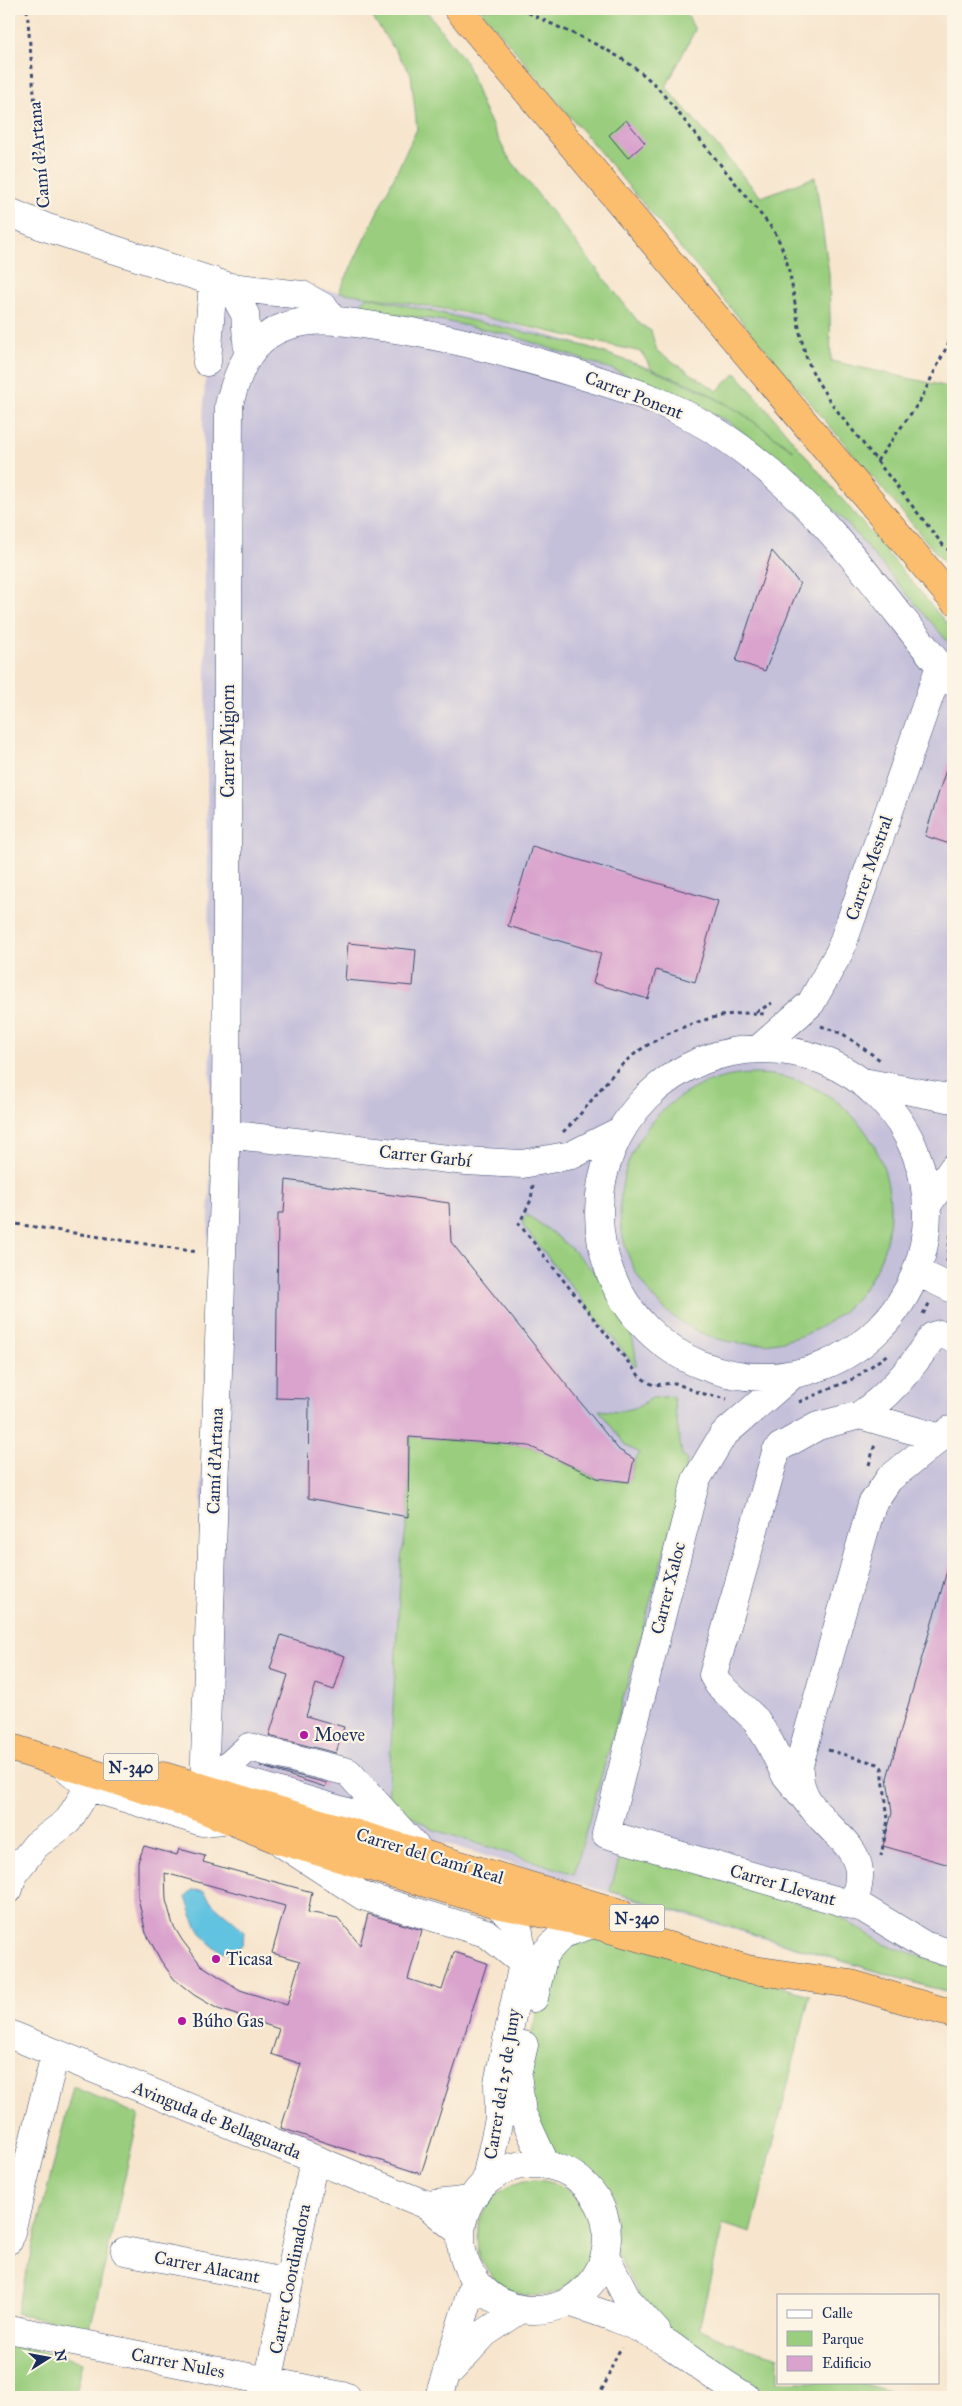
<svg xmlns="http://www.w3.org/2000/svg" width="962" height="2406" font-family="'IM FELL Great Primer',serif">
<style>
.industrial{fill:#c5c0da}
.green{fill:#9ace7e;stroke:#5a7e6e}
.water{fill:#62c3e0;stroke:#3e799f}
.building{fill:#d9a3cd;fill-rule:evenodd}
.lines{fill:none;stroke-linecap:round;stroke-linejoin:round}
.minor-casing{stroke:#3c4a6f;stroke-width:29}
.highway-casing{stroke:#3c4a6f;stroke-width:29}
.path{stroke:#3c4a6f;stroke-width:3;stroke-dasharray:4 4;stroke-linecap:butt}
.minor{stroke:#fff;stroke-width:28}
.highway{stroke:#fbbe6e;stroke-width:28}
.poi-dot{fill:#b5179e;stroke:#fcf5e5;stroke-width:2}
.labels{text-anchor:middle;dominant-baseline:central;stroke-width:4.5;stroke-linejoin:round;paint-order:stroke}
.shield{fill:#fcf5e5;stroke:#5e6a86;stroke-width:1}
.shield-label{font-size:16px;font-weight:bold;fill:#1b2f5e}
.street-label{font-size:18px;fill:#1b2f5e;stroke:#fcf5e5}
.poi-label{font-size:18px;fill:#1b2f5e;stroke:#fcf5e5;text-anchor:start}
</style>
<rect width="100%" height="100%" fill="#fcf5e5"/>
<filter id="ink" filterUnits="userSpaceOnUse"><feTurbulence type="fractalNoise" baseFrequency=".02" numOctaves="2"/><feDisplacementMap in="SourceGraphic" scale="10" xChannelSelector="R" yChannelSelector="G"/><feConvolveMatrix kernelMatrix="1 2 1 2 8 2 1 2 1" color-interpolation-filters="sRGB"/></filter>
<filter id="wash" filterUnits="userSpaceOnUse"><feTurbulence type="fractalNoise" baseFrequency=".0096" numOctaves="4" result="noise"/><feDisplacementMap in="SourceGraphic" scale="20" xChannelSelector="R" yChannelSelector="G"/><feGaussianBlur stdDeviation="1.12" result="paint"/><feColorMatrix in="noise" values="0 0 0 0 0 0 0 0 0 0 0 0 0 0 0 0 0 1.4 0 .05"/><feComposite in="paint" operator="in"/></filter>
<g filter="url(#wash)">
<rect width="100%" height="100%" fill="#f7e5cd"/>
<path class="industrial" d="M211,275l157,21 137,26 82,24 65,23 47,20 61,37 28,20 29,27 136,157v1365l-759,-226 17,-634 -8,-716z"/>
<path class="green" d="M367,9h58l41,53 17,45 23,47 134,170 11,7 6,20 60,40 19,-18 217,258v17l-102,-120 -56,-58 -69,-50 -109,-49 -107,-36 -66,-14 -77,-10 -5,-3v-6l6,-5 217,49 65,23 48,20 42,23 54,39 -54,-39 -41,-24 -47,-19 -11,-17 -184,-41 -118,-19 78,-163 -6,-55z
M480,9h200l8,7 7,14 -29,57 95,110 54,-20 14,96 2,88 122,27v185z
M620 1209a135 135 0 1 1 270 0a135 135 0 1 1-270 0Z
M527,1215c47,29 111,92 109,152l-113,-141v-7z
M673,1396l9,60 5,3 -5,29 -108,386 -142,-45 -44,-27 13,-242 7,-42 2,-81 119,9 69,33 31,3 6,-23 5,-6 -14,-7 -27,-36 17,2 22,-5 14,-9z
M622,1849l213,65 49,30 69,23v27l-343,-103z
M593,1933l217,62 -59,238 -28,-9 -24,104 26,13 53,16v25h81l49,15h-144l-11,-6 -104,-76 -34,-65v-31l-12,-27 -20,-21 -33,-21 -8,-9 -18,-76 14,-59 24,-64z
M73,2087l66,28 -49,214 -74,-16z
M477 2238a58 58 0 1 1 116 0a58 58 0 1 1-116 0Z
M9,2344l74,18 -8,35h-66z"/>
<path class="water" d="M192,1890l12,1c12,21 25,23 40,41l-1,11 -8,10c-30,0 -41,-30 -49,-56z"/>
<g id="blocks">
<path class="building" d="M626,120l19,23 -17,15 -19,-23z
M772,551l28,33 -35,87 -29,-10z
M950,757h3v88l-28,-9z
M532,846l186,55 -23,81 -39,-12 -8,29 -55,-16 8,-30 -93,-27z
M348,943l68,7 -3,36 -68,-6z
M286,1180l163,23 2,39 168,208 15,9 -5,23 -32,-4 -68,-32 -120,-9 -1,80 -100,-19 1,-99 -33,-1 2,-185h6z
M949,1564l4,1v301l-70,-20 9,-33 -5,-35z
M281,1635l64,21 -11,34 -18,-6 -10,32 38,11 -8,26 -67,-17 19,-61 -18,-6z
M260,1766l67,17 -2,4z
M144,1846l33,9 2,-6 26,7 -2,6 109,30 -4,20 30,6 22,27 8,-31 54,16 -14,49 34,11 12,-38 33,11 -66,211 -140,-46 20,-64 -30,-10 8,-25 -61,-20 -24,-14 -20,-16 -13,-18 -15,-28 -8,-35v-36zM165,1873l120,33 -13,47 28,8 -13,44 -47,-15 -39,-25 -19,-25 -9,-15 -7,-25z"/>
</g>
</g>
<g filter="url(#ink)">
<use href="#blocks" fill-opacity="0" stroke="#3c4a6f" stroke-width="1"/>
<g class="lines">
<g class="minor-casing">
<path id="minor" d="M9,212l36,15 185,60 72,8 23,13 7,12
M230,287l15,27 3,39
M207,362l6,-81
M761,1047l50,-44 29,-52 100,-285
M599 1213a164 164 0 1 1 328 0a164 164 0 1 1-328 0Z
M863,1082l90,17
M226,1134l240,27 56,3 50,-9 46,-23
M928,1204l25,-36
M917,1272l36,17
M790,1377l-67,58 -27,45 -90,354 257,74 61,37 29,9
M860,1415c30,-20 54,-50 73,-79l7,-2 13,4
M62,1764l27,23 113,35 22,-2
M219,1774l178,53
M204,1788l22,-654 3,-729c9,-35 21,-67 58,-79 31,-10 63,-4 94,1 66,9 129,26 193,46 27,8 55,16 81,27 35,15 68,34 97,57 80,62 137,148 201,225
M204,1788l45,-41 99,25 74,82
M811,1806l-26,-32 -15,-31 -14,-23 -38,-36 -5,-9 63,-223 4,-5 38,-21 42,-11 80,23
M283,1844l80,52 123,37 37,30
M9,1889l4,-15 23,-29 32,-24 21,-34
M854,1905c2,-10 6,-23 5,-34 -4,-39 -64,-54 -60,-106l73,-261 17,-25 61,-49
M534,1998l10,-44 19,-20 30,-10
M9,2034l418,171
M524,2045l-7,29 5,39 24,52
M461 2237a73 73 0 1 1 146 0a73 73 0 1 1-146 0Z
M485,2183l14,-64 -1,-36 25,-120 -4,-31 -7,-14 -15,-14
M461,2233l-34,-28 44,-5
M9,2240l46,-186
M125,2251l165,32
M605,2255l23,45 29,32
M568,2302c35,11 71,23 102,43 25,18 49,36 76,52
M9,2329l338,68
M452,2369l33,-36 36,-24
M265,2397l49,-237
M439,2397l36,-118"/>
</g>
<g class="highway-casing">
<path id="highway" d="M458,9l495,591
M9,1747l182,57 85,35 221,65 96,20 154,45 104,15 102,30
M163,1776l457,137"/>
</g>
<path class="path" d="M27,9l16,192
M521,9c49,26 97,38 137,79l101,124c5,7 12,14 16,21 20,36 18,78 29,116 5,20 16,37 28,55l111,141 10,9
M877,461l43,-60 33,-67
M756,1012l16,-9
M821,1026l22,8 37,26
M563,1132c23,-21 40,-50 63,-71 33,-29 94,-53 138,-47
M533,1185l-2,15 -12,24 121,153 13,8 22,-2 25,10 27,6
M9,1223l189,29
M947,1262l6,-44
M923,1314l7,-12
M799,1402l56,-24 33,-24
M869,1465l6,-21
M828,1750l50,14 4,4 6,52 -7,36
M597,2397c12,-15 14,-35 25,-50"/>
<use href="#minor" class="minor"/>
<use href="#highway" class="highway"/>
</g>
</g>
<g class="poi-dot">
<circle cx="304" cy="1735" r="5"/>
<circle cx="216" cy="1959" r="5"/>
<circle cx="182" cy="2021" r="5"/>
</g>
<g class="labels">
<g class="shield">
<rect x="103.5" y="1753.5" width="55" height="27" rx="4"/>
<rect x="609.5" y="1904.5" width="55" height="27" rx="4"/>
</g>
<g class="shield-label">
<text x="131" y="1767">N-340</text>
<text x="637" y="1918">N-340</text>
</g>
<g class="street-label">
<text transform="translate(39 155) rotate(-95)">Camí d'Artana</text>
<text transform="translate(634 395) rotate(21)">Carrer Ponent</text>
<text transform="translate(228 741) rotate(-90)">Carrer Migjorn</text>
<text transform="translate(869 868) rotate(-71)">Carrer Mestral</text>
<text transform="translate(425 1156) rotate(6)">Carrer Garbí</text>
<text transform="translate(215 1461) rotate(-88)">Camí d'Artana</text>
<text transform="translate(668 1588) rotate(-76)">Carrer Xaloc</text>
<text transform="translate(430 1856) rotate(17)">Carrer del Camí Real</text>
<text transform="translate(783 1885) rotate(16)">Carrer Llevant</text>
<text transform="translate(502 2084) rotate(-81)">Carrer del 25 de Juny</text>
<text transform="translate(217 2120) rotate(22)">Avinguda de Bellaguarda</text>
<text transform="translate(207 2267) rotate(11)">Carrer Alacant</text>
<text transform="translate(290 2279) rotate(-79)">Carrer Coordinadora</text>
<text transform="translate(178 2363) rotate(11)">Carrer Nules</text>
</g>
<g class="poi-label">
<text x="314" y="1735">Moeve</text>
<text x="226" y="1959">Ticasa</text>
<text x="192" y="2021">Búho Gas</text>
</g>
</g>
<rect width="962" height="2406" fill="none" stroke="#fcf5e5" stroke-width="30"/>
<rect x="777" y="2294" width="162" height="90" fill="#fcf5e5" stroke="#a2a6af"/>
<rect x="787" y="2310" width="25" height="8" fill="#ffffff" stroke="#a2a6af"/>
<text x="822" y="2318" font-size="15" fill="#1b2f5e">Calle</text>
<rect x="787" y="2331" width="25" height="15" fill="#9ace7e" stroke="#a2a6af"/>
<text x="822" y="2344" font-size="15" fill="#1b2f5e">Parque</text>
<rect x="787" y="2356" width="25" height="15" fill="#d9a3cd" stroke="#a2a6af"/>
<text x="822" y="2368" font-size="15" fill="#1b2f5e">Edificio</text>
<g transform="translate(48 2358) rotate(79)" stroke="#fcf5e5" stroke-width="4" paint-order="stroke">
<path d="M0-4L9 19L0 12L-9 19Z" fill="#1b2f5e"/>
<text y="-8" font-size="14" font-weight="bold" text-anchor="middle" fill="#1b2f5e">N</text>
</g>
</svg>
